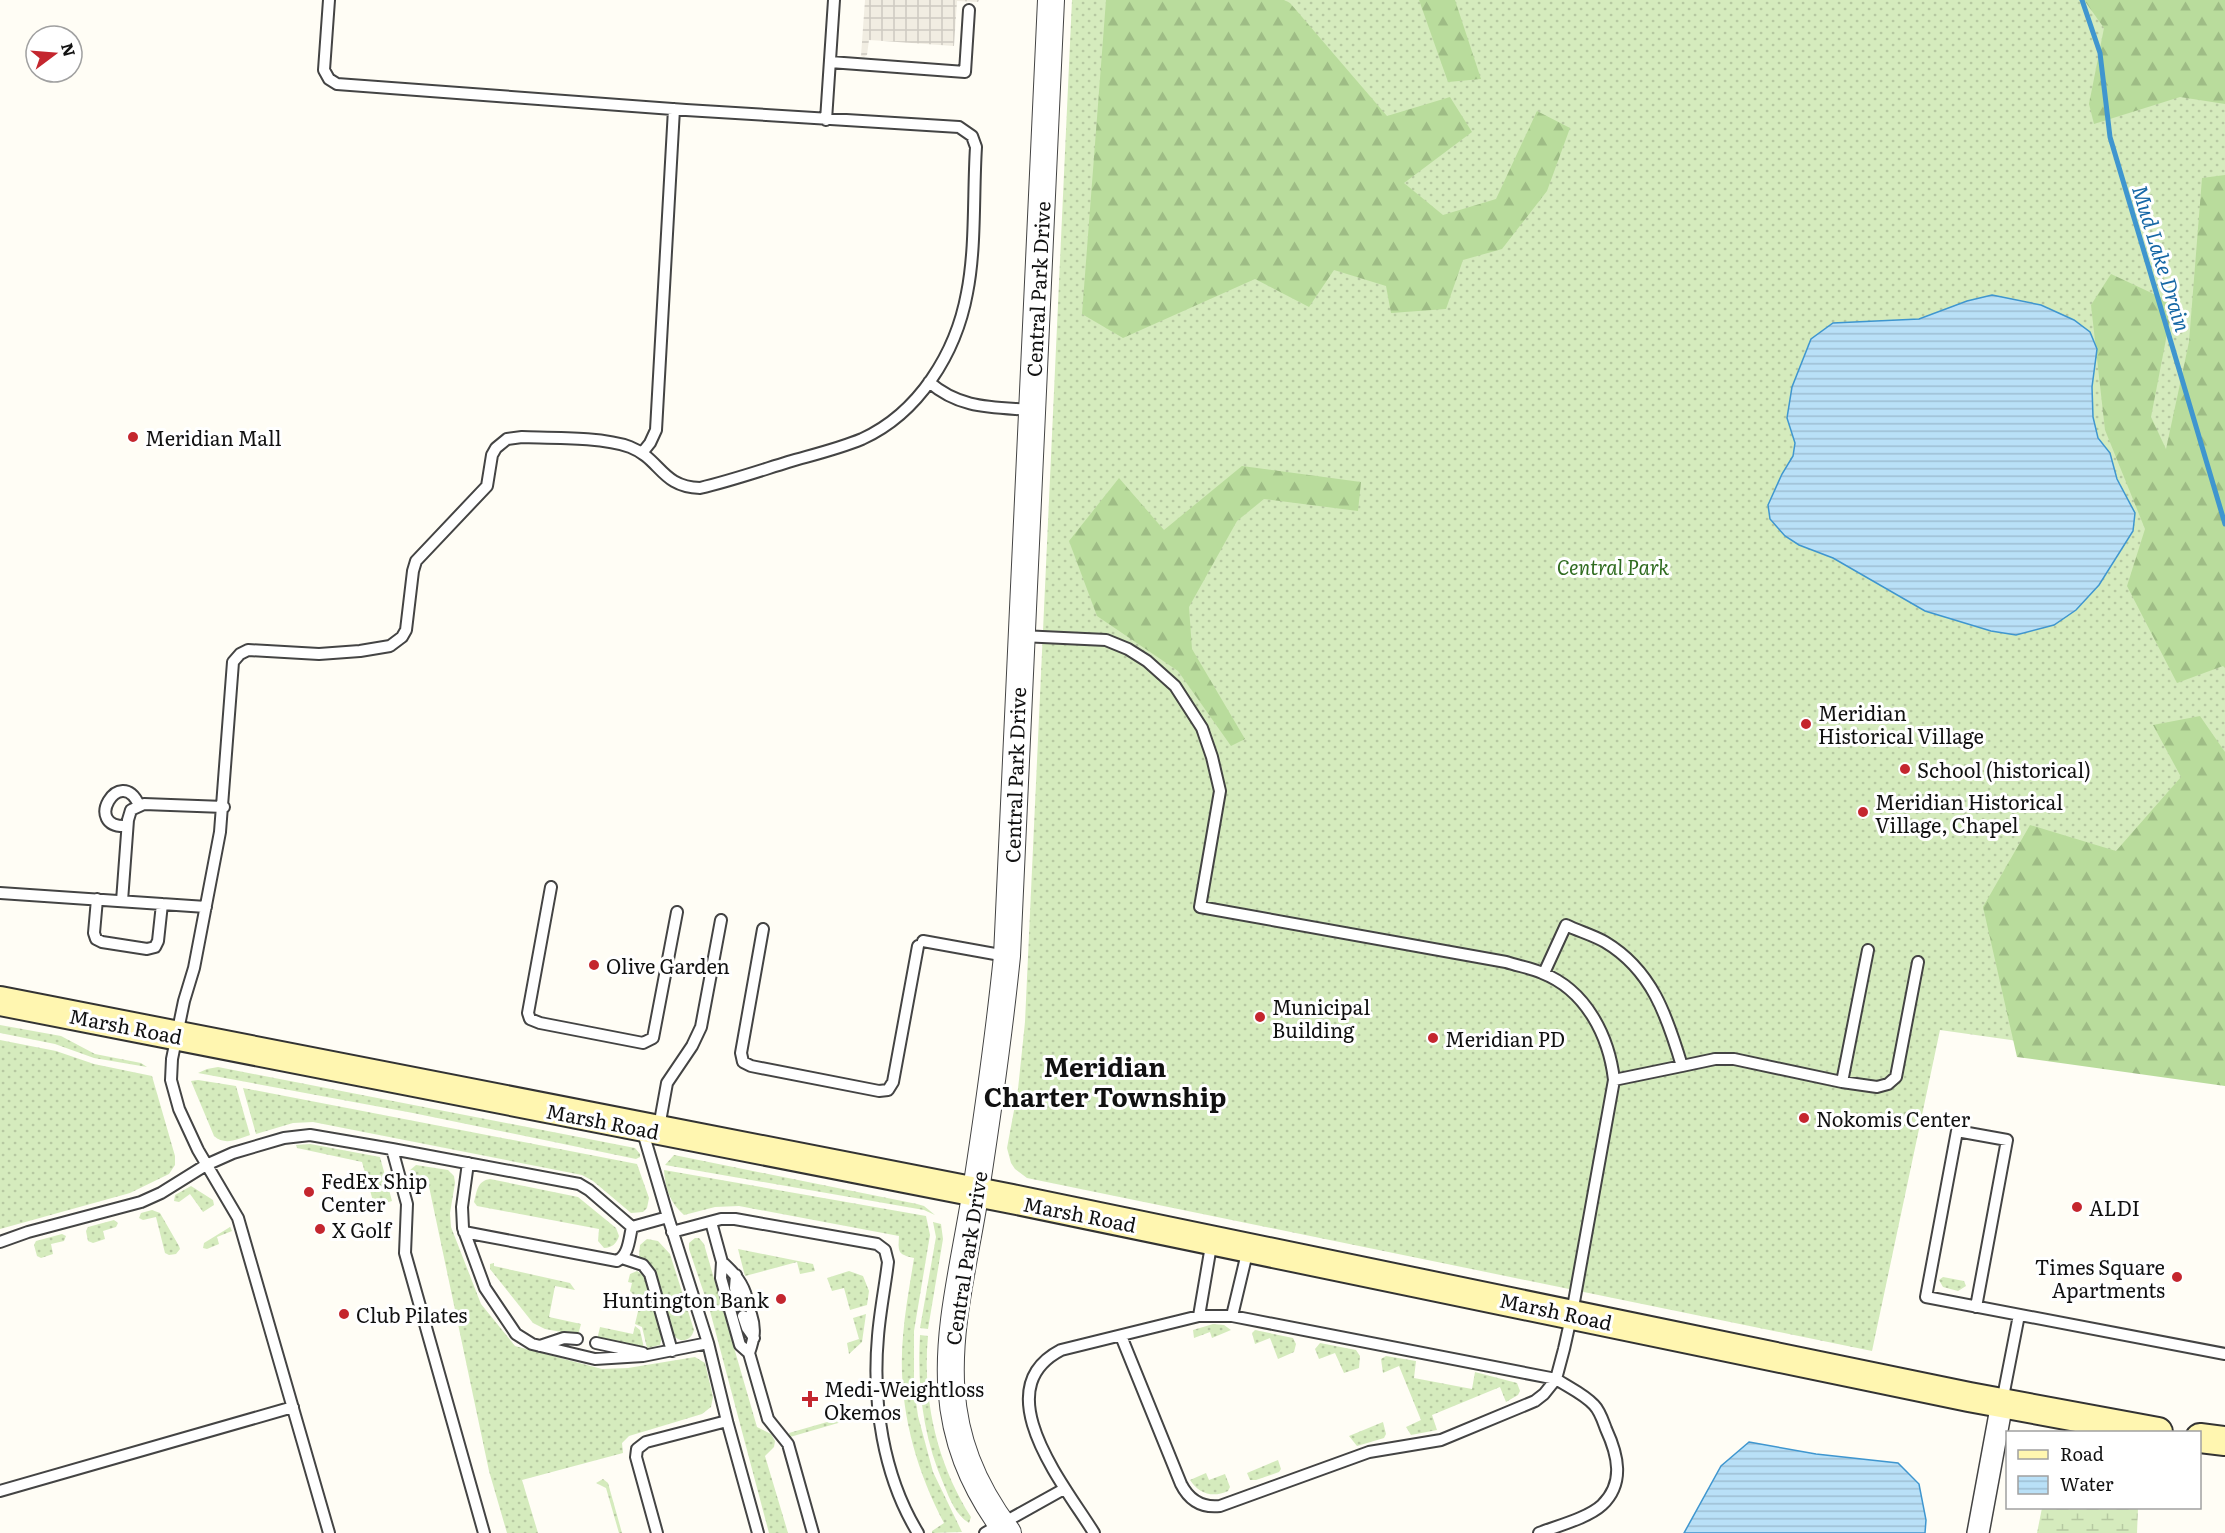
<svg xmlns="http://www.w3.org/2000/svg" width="2225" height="1533" font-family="Literata,serif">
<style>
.grass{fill:url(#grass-dots)}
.forest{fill:url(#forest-firs)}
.wetland{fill:url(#wetland-marsh)}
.plaza{fill:url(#plaza-grid)}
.water{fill:url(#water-rules);stroke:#3f96cf;stroke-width:1.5}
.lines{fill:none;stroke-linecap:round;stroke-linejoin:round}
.stream{stroke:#3f96cf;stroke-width:5}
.service-casing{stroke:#444;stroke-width:14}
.minor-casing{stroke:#444;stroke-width:24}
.tertiary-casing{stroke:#444;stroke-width:28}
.secondary-casing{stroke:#333;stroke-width:32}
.service{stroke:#fff;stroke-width:10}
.minor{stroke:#fff;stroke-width:21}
.tertiary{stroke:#fff;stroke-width:26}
.secondary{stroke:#fff6b0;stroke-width:28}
.poi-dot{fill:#c4262e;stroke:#fff;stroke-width:2}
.labels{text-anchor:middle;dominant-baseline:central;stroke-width:6;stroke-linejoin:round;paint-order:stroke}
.street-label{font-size:20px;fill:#111;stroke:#fff}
.poi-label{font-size:20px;fill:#111;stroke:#fff;text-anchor:start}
.park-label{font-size:20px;font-style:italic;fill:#2f6b1f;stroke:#fff}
.water-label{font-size:21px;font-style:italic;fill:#1768a6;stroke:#fff}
.district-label{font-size:26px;font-weight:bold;fill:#111;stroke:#fff}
</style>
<defs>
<pattern id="grass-dots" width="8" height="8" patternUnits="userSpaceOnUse" patternTransform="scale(1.5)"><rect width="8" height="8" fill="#d5ebbd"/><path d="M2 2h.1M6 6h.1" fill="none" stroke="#b6c8a1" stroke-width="1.8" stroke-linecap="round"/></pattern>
<pattern id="forest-firs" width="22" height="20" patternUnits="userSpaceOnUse" patternTransform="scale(1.5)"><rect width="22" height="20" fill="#b9dc9c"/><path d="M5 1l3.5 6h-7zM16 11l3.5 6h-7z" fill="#9ebc85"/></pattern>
<pattern id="wetland-marsh" width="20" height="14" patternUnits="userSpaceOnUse" patternTransform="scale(1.5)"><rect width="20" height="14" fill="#d5ebbd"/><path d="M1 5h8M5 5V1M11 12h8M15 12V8" fill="none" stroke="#b6c8a1"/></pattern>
<pattern id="plaza-grid" width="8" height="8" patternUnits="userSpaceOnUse" patternTransform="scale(1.5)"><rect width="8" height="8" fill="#f1ede2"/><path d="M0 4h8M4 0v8" fill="none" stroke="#cecac1"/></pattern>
<pattern id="water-rules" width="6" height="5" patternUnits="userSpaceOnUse" patternTransform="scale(1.5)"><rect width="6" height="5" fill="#b9e0f7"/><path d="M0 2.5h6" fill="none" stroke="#9ebfd3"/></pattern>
</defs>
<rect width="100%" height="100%" fill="#fffdf5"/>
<path class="grass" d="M1072,0h1153v1070l-285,-40 -68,321 -845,-173 -12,-9 -4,-6 -4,-15 11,-59 7,-67z
M0,1025l61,11 34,18 46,9 6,4 -53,-9 -39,-14 -55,-11z
M0,1040l56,11 38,13 58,12 23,80v9l-6,9 -39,19 -130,36z
M218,1067l417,81 5,6v3l-4,2 -223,-46 -215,-40 9,-4z
M198,1080l38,6 14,49c-12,4 -25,11 -36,1l-23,-55z
M243,1088l394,76 12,34 -2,10 -4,4 -12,1 -38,-32 -11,-6 -269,-53 -20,1 -37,11z
M310,1144l70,13 12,44 -25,7 -1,-5 7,-2 -11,-39 -65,-14 -1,-3z
M674,1155l243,49 7,2 11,9 -11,-5 -259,-45z
M416,1165l32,5 6,6 1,7 -5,30 1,14 30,77 34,42 87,23 26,-1 67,-11 10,6 8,34 -2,10 -9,7 -73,22 -7,7 1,10 -101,27 16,53h-31l-18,-62 -62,-294 -17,4 -1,-10z
M664,1170l262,46 4,19 -16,96v57l4,28 15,56 29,60 -30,1v-2l12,-8c-30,-57 -47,-121 -41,-187 2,-26 7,-52 11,-78 -16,-4 -16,-5 -15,-22l-160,-30 -24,1 -31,8c-14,-12 -19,-27 -20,-45z
M490,1179l88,18 38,31 3,8c-2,7 -7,12 -15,12l-6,-7 1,-12 -122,-23 -3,-4c3,-11 3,-21 16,-23z
M191,1186l22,14 1,5 -11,7 -13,-18 -11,8 -5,-1 1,-6z
M152,1210l8,3 19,33 1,3 -4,5 -7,1 -4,-2 -9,-36 -13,3 -4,-2 2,-5z
M114,1220l4,3 -2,4 -13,4 2,8 -12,4 -5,-2 -2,-10 2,-4z
M933,1222l8,2 2,15 -15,90 -8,-1 16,-91z
M230,1227l2,4 -15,6 2,7 -12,5 -4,-1 1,-5z
M62,1234l4,2 -2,5 -13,3 2,10 -12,4 -4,-2 -3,-11 2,-4z
M695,1238h4l5,6 53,183 14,7 4,7 -1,6 -9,9 23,77h-19l-59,-222 -21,-62v-6z
M647,1239l11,2 12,13 24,76c-3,11 -13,14 -21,5l-16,-58 -4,-7 -14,-14 1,-11z
M738,1249l75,15 2,7 -15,3 -3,-12 -52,14z
M494,1263v3l76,17 5,7 -20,-4 -6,31 32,7 -3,11 -33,-6 -12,-6 -43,-54v-5z
M637,1271l8,5 17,61 -2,8 -13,3 -5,-21 -7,-3 5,-21 -7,-2v-7l-3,-3 2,-8 -4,-1 2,-8z
M849,1271l14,5 6,15 -2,14 -17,5 -6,-22 -12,3 -5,-13z
M1943,1277l21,4 2,5 -8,5 -15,-4 -4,-7z
M866,1314l-4,28 -13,12 -2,-11 12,-4 -6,-21z
M1213,1324l11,1 7,5 -19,8 -2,-6 -16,6 -1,-8z
M635,1326l5,4 4,18 -47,-8 3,-13 33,7z
M1255,1330l38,8 3,6 -2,8 -16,7 -8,-21 -15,6 -3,-11z
M920,1335l8,1c-6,62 9,128 43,181l-2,6c-13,-8 -19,-23 -25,-38 -21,-48 -27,-98 -24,-150z
M1320,1343l36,7 4,6 -1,12 -15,5 -9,-20 -16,6 -4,-10z
M1386,1356l30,5 -2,17 58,11 3,-17 42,11 3,8 -2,4 -12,7 -6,-15 -68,28 5,15 -26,5 -5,-8 15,-7 -22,-54 -16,7 -2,-14z
M841,1406l4,15 -55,16 -1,-4 52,-15 -3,-11z
M1383,1422l3,12 -2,4 -27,8 -8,-10z
M1278,1460l3,9 -2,3 -23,8h-6l-3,-7z
M1206,1473l3,7 16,-6 5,13 -2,4c-15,7 -29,3 -38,-11z
M603,1479l5,4 14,50h-3l-13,-45 -10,-5z"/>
<path class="forest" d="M1106,0h178l6,3 97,113 63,-19 22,35 -68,51 39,32 53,-16 41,-88 33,17 -23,63 -45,58 -39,11 -17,49 -55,4 -5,-27 -52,-16 -25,37 -54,-28 -132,59 -41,-24z
M1419,0h36l26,79 -33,3z
M2084,0h141v104l-45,-7 -86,27 -5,-20 15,-76z
M2225,175v493l-2,-2 -46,17 -50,-97 18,-57 -40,-99 -14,-125 20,-31 62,29 -22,114 15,32 23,-107 13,-164z
M1242,466l119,16 -3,29 -94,-12 -27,22 -48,86 3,42 53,90 -14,7 -53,-75 -81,-55 -28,-75 50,-63 45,52z
M2200,716l25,36v334l-208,-29 -34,-150 47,-82 86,26 65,-74 -28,-52z"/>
<path class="wetland" d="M2042,1508h96l-1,25h-100z"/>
<path class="plaza" d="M865,0h114l-1,2 -21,-1 -3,45 -85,-6 -2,15 -3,2 -3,-1z"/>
<path class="water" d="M1992,295l49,10 33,15 16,12 7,17 -5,38 1,30 5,21 12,15 7,26 18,34 -2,18 -34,54 -23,25 -22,15 -38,10 -25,-4 -66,-20 -92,-53 -34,-13 -14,-9 -15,-17 -2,-14 14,-31 11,-18 2,-13 -8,-25 5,-31 19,-48 22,-16 86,-4 48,-18z
M1749,1442l67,12 82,9 21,21 7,36 -1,13h-241l37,-67z"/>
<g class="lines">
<path class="stream" d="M2082,0l18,53 10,84 115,387"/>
<g class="service-casing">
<path id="service" d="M830,62l135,10 4,-62
M826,120l8,-120
M929,382c31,27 63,25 102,28
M642,453l8,-10 6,-13 18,-321
M1021,636l85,4 22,9 19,12 28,25 27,42 10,29 8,34 -20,116 306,55c12,4 25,6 36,11 44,17 67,63 72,107l-42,233 -8,36 -8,30 -12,15 -9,7 -94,39 -72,12 -149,54c-18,2 -31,-6 -39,-22l-60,-148
M127,826c-46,3 -7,-63 12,-21
M551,887l-23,126 2,6 10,4 103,20 10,-5 24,-126
M0,893l206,14
M97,899l-3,34 2,6 6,3 45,7 8,-2 3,-6 4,-37
M122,901l6,-81 3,-10 13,-6 80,3
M763,929l-22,124 2,9 8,4 128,25 9,-1 5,-8 25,-136
M923,941l83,15
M1544,973l22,-48c12,6 27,10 39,17 47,28 62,74 77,124l-68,14
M1682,1066l33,-7h19l108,23 35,5 11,-3 8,-7 22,-115
M1842,1082l26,-132
M659,1127l8,-44 25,-37 9,-19 20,-107
M642,1129l26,88 40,126 19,78 -81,21 -9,7 -1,8 21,76
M392,1149l187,35 10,6 43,37
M468,1163l-6,44 1,21 22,60 31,46 16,10 63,15 48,-3 65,-13
M711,1222l11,40 -1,16 19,67 9,8 19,66 20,25 25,89
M632,1227l36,-10
M464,1232l153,29c12,-6 12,-22 15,-34
M672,1232l49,-13h14l142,25 8,6 3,12c-3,25 -8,49 -10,74 -6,66 5,140 40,197
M0,1242l28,-10 113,-30 20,-9 45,-28 27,-12 51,-15 26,-3 82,14 15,55 -2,49 79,280
M622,1258l21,7 7,9 22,77
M722,1262c13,12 21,21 25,37
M736,1275l-1,13 4,14
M1976,1307l31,-167 -50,-9 -31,166 299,57
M743,1316l4,12 7,10
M1199,1316l13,-76
M1232,1316l16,-67
M596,1343l47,10
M540,1346l24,-8 13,1
M749,1353c5,-14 7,-24 2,-39
M2002,1402l17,-87
M727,1421l31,112
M0,1491l293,-84
M329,1533l-91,-315 -40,-68 -19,-41 -8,-29 1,-21 12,-58 10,-33 26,-136 13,-170 7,-8 8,-4 71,4 41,-3 30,-5 12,-9 4,-7 7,-59 3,-10 71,-75 5,-31 4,-7 11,-9 15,-2c30,1 81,0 108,10 31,12 31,40 70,41 30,-7 59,-17 88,-26 24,-7 50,-13 74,-23 57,-26 94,-86 105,-146 9,-45 6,-99 9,-146l-4,-11 -13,-9 -273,-17 -349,-26 -8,-5 -5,-9 5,-70
M985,1533l79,-44
M1094,1533c-28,-46 -110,-143 -33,-183l138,-34h33l324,63c12,8 28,15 38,26 6,6 9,16 12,24 12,26 19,54 -4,76 -14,13 -45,21 -63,28"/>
</g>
<g class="minor-casing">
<path id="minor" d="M1978,1533l24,-130"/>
</g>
<g class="tertiary-casing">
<path id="tertiary" d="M1008,1533c-89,-118 -53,-212 -32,-343 12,-78 23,-156 31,-234l44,-956"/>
</g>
<g class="secondary-casing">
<path id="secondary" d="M0,1001l1012,198 957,198 189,35
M2200,1438l25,3"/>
</g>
<use href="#service" class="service"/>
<use href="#minor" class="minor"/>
<use href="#tertiary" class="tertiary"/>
<use href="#secondary" class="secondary"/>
</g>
<g class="poi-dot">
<circle cx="133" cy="437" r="6"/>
<circle cx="1806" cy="724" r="6"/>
<circle cx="1905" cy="769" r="6"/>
<circle cx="1863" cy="812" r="6"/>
<circle cx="594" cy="965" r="6"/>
<circle cx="1260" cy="1017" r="6"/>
<circle cx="1433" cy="1038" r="6"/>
<circle cx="1804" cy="1118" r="6"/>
<circle cx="309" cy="1192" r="6"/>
<circle cx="2077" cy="1207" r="6"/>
<circle cx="320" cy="1229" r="6"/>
<circle cx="2177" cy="1277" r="6"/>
<circle cx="781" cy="1299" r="6"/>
<circle cx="344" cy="1314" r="6"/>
<path d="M807 1390h6v6h6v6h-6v6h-6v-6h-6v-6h6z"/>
</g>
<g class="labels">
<g class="street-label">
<text transform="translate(1037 289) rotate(-87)">Central Park Drive</text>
<text transform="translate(1014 775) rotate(-88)">Central Park Drive</text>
<text transform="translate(126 1025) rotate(11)">Marsh Road</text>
<text transform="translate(603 1120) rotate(11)">Marsh Road</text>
<text transform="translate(1080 1213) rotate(11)">Marsh Road</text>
<text transform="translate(965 1258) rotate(-81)">Central Park Drive</text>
<text transform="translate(1556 1310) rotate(12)">Marsh Road</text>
</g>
<g class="poi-label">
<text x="145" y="437">Meridian Mall</text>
<text x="1818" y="712">Meridian<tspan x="1818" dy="23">Historical Village</tspan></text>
<text x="1917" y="769">School (historical)</text>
<text x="1875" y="801">Meridian Historical<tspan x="1875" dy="23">Village, Chapel</tspan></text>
<text x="606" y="965">Olive Garden</text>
<text x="1272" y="1006">Municipal<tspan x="1272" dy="23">Building</tspan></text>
<text x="1445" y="1038">Meridian PD</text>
<text x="1816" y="1118">Nokomis Center</text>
<text x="321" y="1180">FedEx Ship<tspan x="321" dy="23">Center</tspan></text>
<text x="2089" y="1207">ALDI</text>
<text x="332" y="1229">X Golf</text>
<text x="2165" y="1266" text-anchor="end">Times Square<tspan x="2165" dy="23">Apartments</tspan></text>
<text x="769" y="1299" text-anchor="end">Huntington Bank</text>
<text x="356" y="1314">Club Pilates</text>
<text x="824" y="1388">Medi-Weightloss<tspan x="824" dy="23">Okemos</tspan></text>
</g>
<g class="park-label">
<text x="1613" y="566">Central Park</text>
</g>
<g class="water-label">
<text transform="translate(2163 258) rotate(73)">Mud Lake Drain</text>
</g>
<g class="district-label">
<text x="1105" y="1065">Meridian<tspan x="1105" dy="30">Charter Township</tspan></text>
</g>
</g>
<rect x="2006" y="1431" width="195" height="78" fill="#ffffff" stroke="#a0a0a0" stroke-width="1.5"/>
<rect x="2018" y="1450" width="30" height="9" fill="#fff6b0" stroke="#a0a0a0" stroke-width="1.5"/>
<text x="2060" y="1461" font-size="18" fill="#111111">Road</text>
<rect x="2018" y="1476" width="30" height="18" fill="url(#water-rules)" stroke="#a0a0a0" stroke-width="1.5"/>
<text x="2060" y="1491" font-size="18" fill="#111111">Water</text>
<g transform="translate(54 54) rotate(74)"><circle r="28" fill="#ffffff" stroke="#a0a0a0" stroke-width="1.5"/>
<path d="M0-4.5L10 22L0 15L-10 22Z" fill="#c4262e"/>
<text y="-9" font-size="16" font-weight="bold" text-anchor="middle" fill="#111111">N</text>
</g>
</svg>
